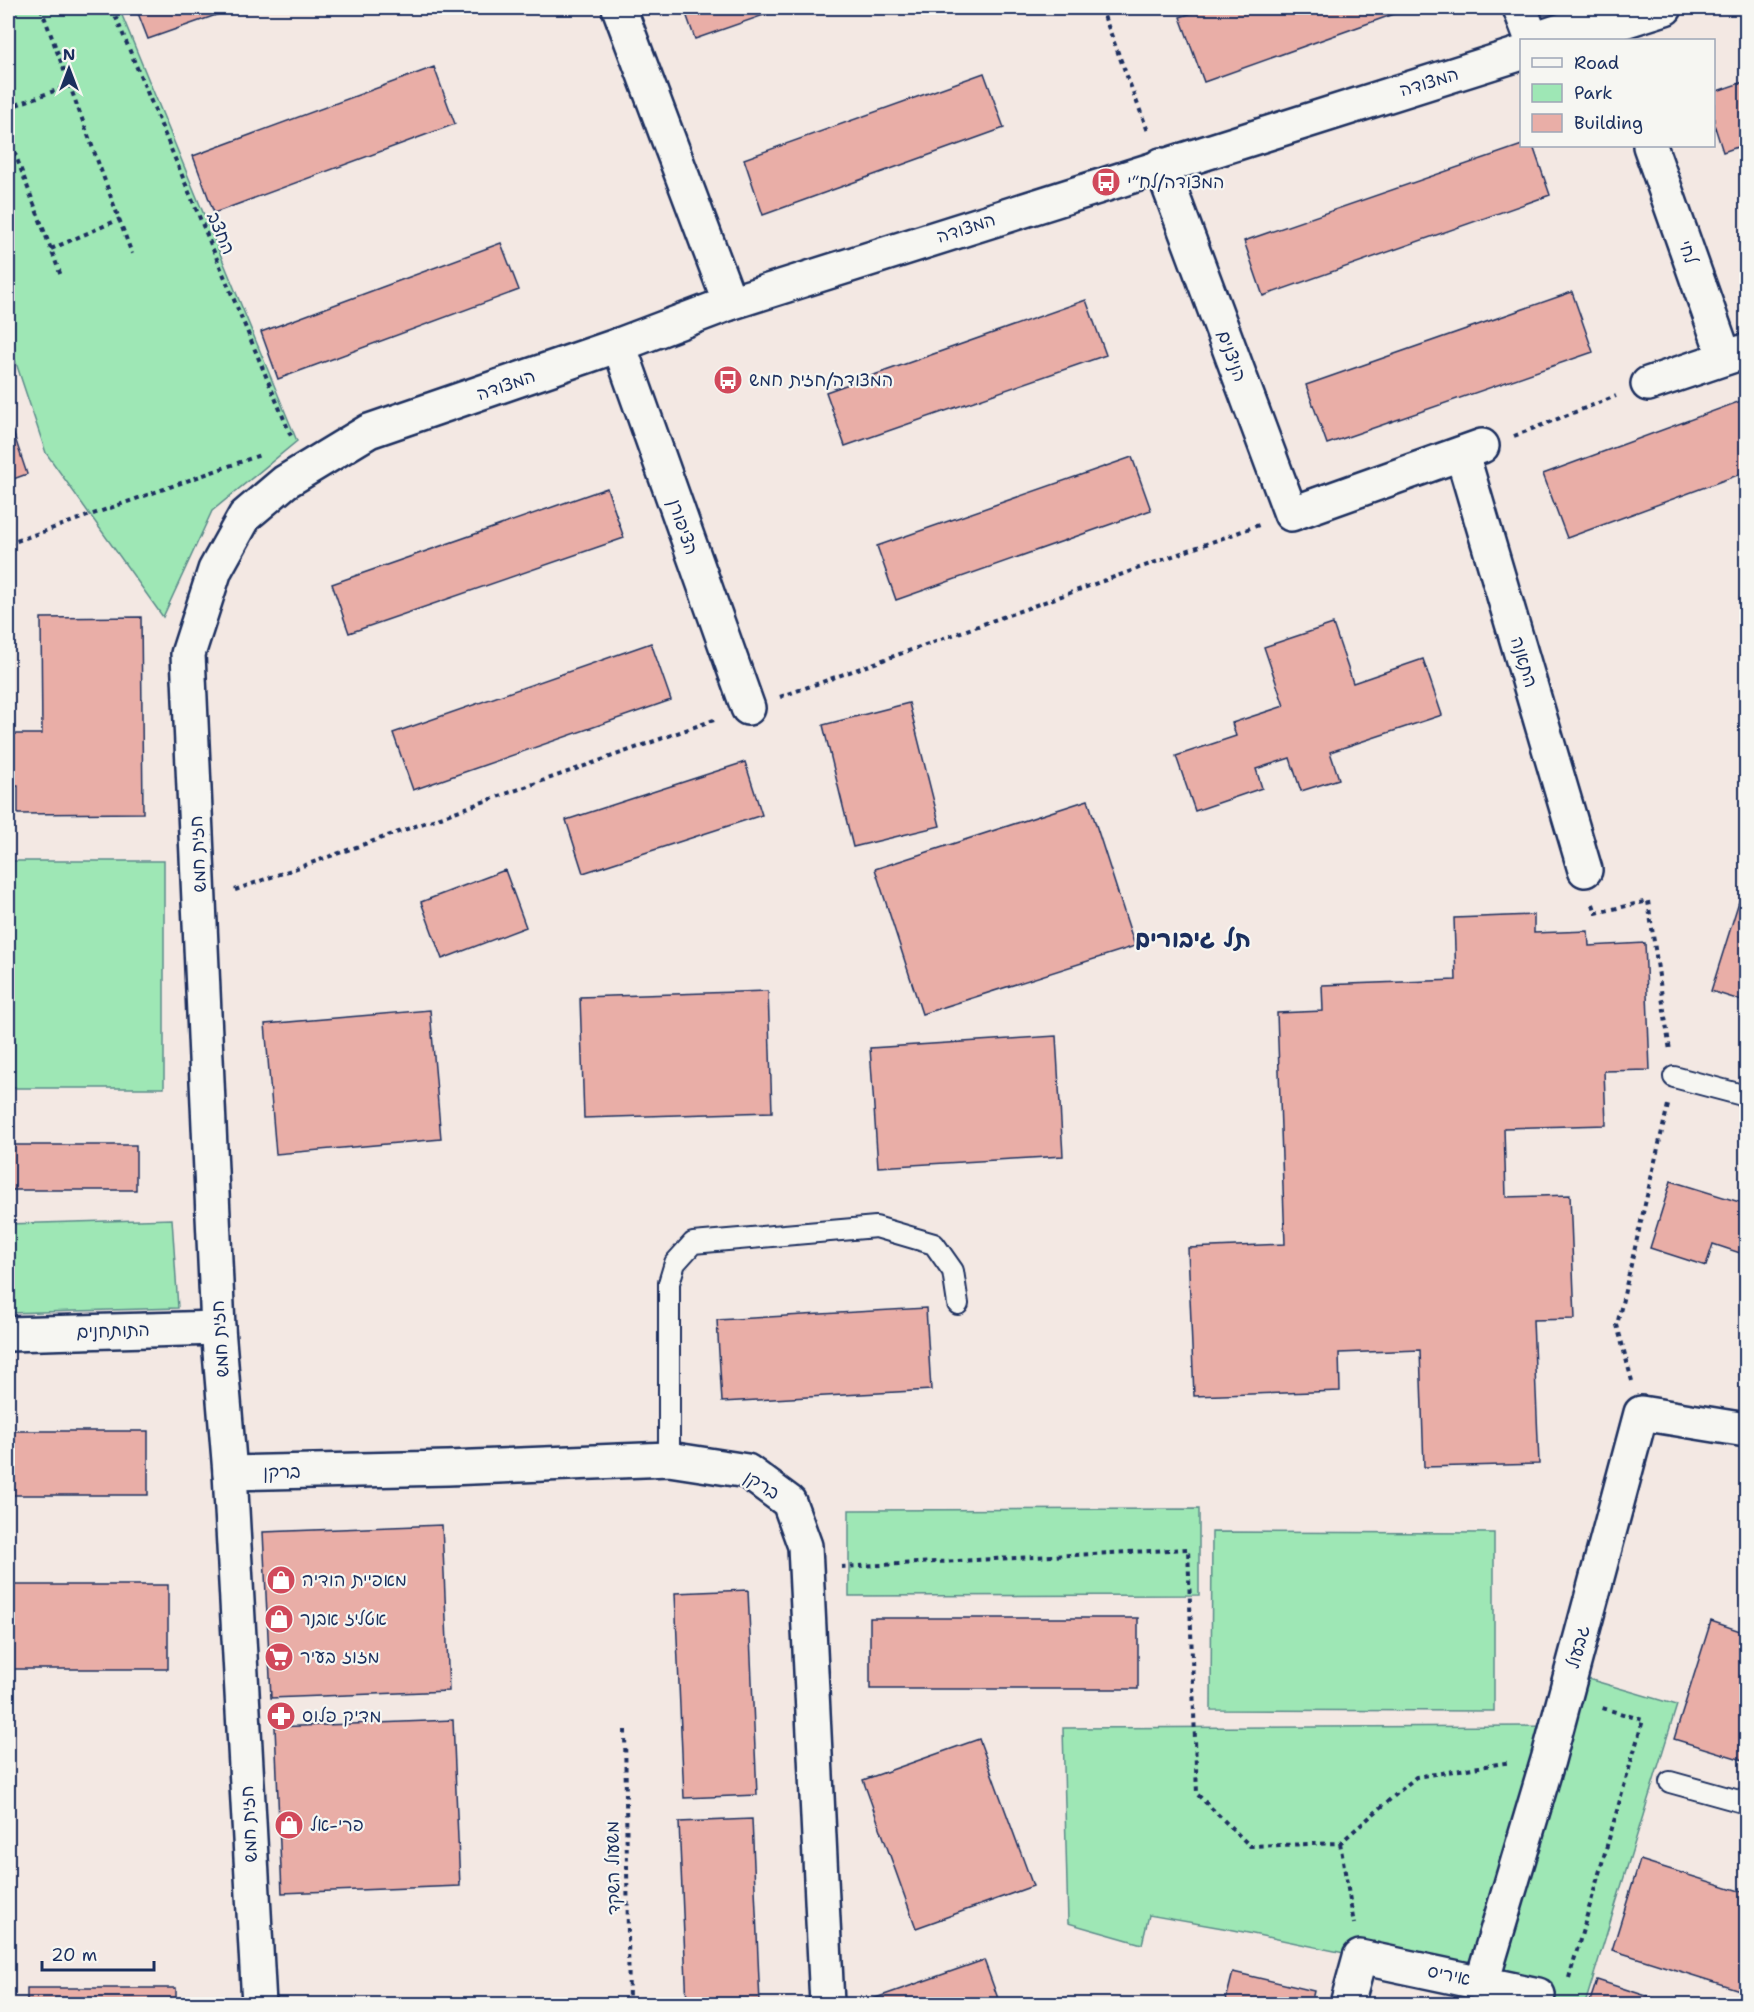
<svg xmlns="http://www.w3.org/2000/svg" width="1754" height="2012" font-family="'Shantell Sans','Playpen Sans Hebrew',sans-serif">
<style>
.green{fill:#9ee7b5;stroke:#5c8b8a;stroke-width:1.5}
.building{fill:#e9aea7;stroke:#1b2f5e;stroke-width:1.5}
.lines{fill:none;stroke-linecap:round;stroke-linejoin:round}
.lane-casing{stroke:#1b2f5e;stroke-width:24}
.street-casing{stroke:#1b2f5e;stroke-width:38}
.secondary-casing{stroke:#1b2f5e;stroke-width:38}
.path{stroke:#1b2f5e;stroke-width:4;stroke-dasharray:4.5 4.5;stroke-linecap:butt}
.lane{stroke:#f6f6f2;stroke-width:20}
.street{stroke:#f6f6f2;stroke-width:33}
.secondary{stroke:#f6f6f2;stroke-width:33}
.labels{text-anchor:middle;dominant-baseline:central;stroke-width:4.5;stroke-linejoin:round;paint-order:stroke}
.street-label{font-size:18px;fill:#1b2f5e;stroke:#f6f6f2}
.poi-label{font-size:18px;fill:#1b2f5e;stroke:#f6f6f2;text-anchor:start}
.district-label{font-size:24px;font-weight:bold;fill:#1b2f5e;stroke:#f6f6f2}
</style>
<rect width="100%" height="100%" fill="#f3e8e3"/>
<filter id="ink" filterUnits="userSpaceOnUse"><feTurbulence type="fractalNoise" baseFrequency=".0167" numOctaves="2"/><feDisplacementMap in="SourceGraphic" scale="12" xChannelSelector="R" yChannelSelector="G"/><feConvolveMatrix kernelMatrix="1 2 1 2 8 2 1 2 1" color-interpolation-filters="sRGB"/></filter>
<g filter="url(#ink)">
<path class="green" d="M8,8h111l178,433 -85,70 -49,106 -117,-164 -38,-114z
M8,861h156v227h-156z
M172,1219l6,89 -170,5v-89z
M1199,1509v86l-350,1v-86z
M1212,1532l282,1v178l-283,-1z
M1571,1674l106,31 -92,299h-49l-54,-22 -248,-52 -85,-15 -7,29 -74,-21 -5,-195 493,-2z"/>
<path class="building" d="M136,8h100l-88,31z
M684,8h100l-89,31z
M1207,8h204l-207,74 -24,-65z
M434,67l21,57 -241,89 -21,-57z
M984,73l20,55 -241,87 -19,-56z
M1746,81v63l-23,8 -9,-28v-32z
M1522,145l11,1 17,49 -287,101 -19,-55z
M501,243l18,47 -241,89 -17,-47z
M1572,292l21,60 -266,92 -21,-59z
M1086,300l20,55 -261,91 -19,-54z
M1746,399v73l-179,66 -24,-64z
M11,426l16,48 -19,7v-54z
M1132,457l19,53 -255,90 -19,-54z
M607,488l17,50 -275,95 -17,-49z
M141,617l2,196 -125,1v-28h-10v-52h34l-1,-116z
M1333,624l20,59 70,-24 19,56 -112,37 9,27 -38,12 -11,-33 -34,11 6,19 -67,23 -19,-55 60,-20 -4,-13 52,-17 -20,-59z
M651,643l20,57 -258,90 -20,-57z
M909,703l31,123 -87,21 -30,-122z
M745,762l17,53 -179,58 -17,-53z
M1088,800l47,146 -213,68 -47,-145z
M505,870l21,57 -84,32 -21,-57z
M1746,879v123l-35,-11z
M1534,915v18l54,-2 1,15 56,-3 5,127 -46,1 2,54 -102,3 2,69 64,-2 5,124 -42,1 6,144 -115,3 -4,-117 -81,3 1,38 -146,5 -6,-148 97,-4 -8,-231 46,-2 -1,-26 134,-5 -2,-62z
M768,991l4,121 -188,6 -4,-121z
M430,1010l11,129 -165,15 -11,-130z
M1056,1036l7,120 -185,11 -8,-119z
M8,1145h128v45h-128z
M1671,1181l75,23v51l-33,-11 -7,22 -56,-18z
M926,1308l5,82 -209,12 -5,-82z
M8,1431h140v64h-140z
M442,1525l7,166 -178,7 -8,-166z
M8,1585h160v84h-160z
M748,1590l9,205 -73,3 -9,-205z
M870,1618h268v71h-268z
M1711,1621l35,12v128l-72,-22z
M453,1720l7,166 -178,7 -7,-166z
M979,1739l54,147 -117,42 -53,-148z
M752,1819l8,185h-73l-8,-182z
M1640,1860l106,33v99l-134,-42z
M984,1960l16,44h-132l-1,-3z
M1233,1972l81,19 -3,13h-86z
M1597,1980l68,22 -1,2h-75z
M27,1988h149v16h-149z
M1459,2001l18,3h-19z"/>
<g class="lines">
<g class="lane-casing">
<path id="lane" d="M1674,1077l72,19
M669,1459v-176l6,-20 18,-20 183,-16 58,17 19,27 5,33
M1670,1782l76,21"/>
</g>
<g class="street-casing">
<path id="street" d="M619,8l111,295
M1520,8l12,32
M1650,146l75,212
M1161,165l130,349 191,-68
M619,345l129,363
M1648,384l98,-33
M1462,454l123,416
M8,1334l210,-6
M230,1473l218,-5 221,-9 78,12 42,31 16,44 22,458
M1482,1982l66,-222 93,-347 105,17
M1347,2004l13,-47 178,38"/>
</g>
<g class="secondary-casing">
<path id="secondary" d="M1541,40l4,-4 36,-12 26,2
M1584,40l24,-14 57,-18
M259,2004l-29,-531 -12,-145 -30,-674 27,-84 30,-54 40,-34 84,-51 250,-86 111,-42 792,-250"/>
</g>
<path class="path" d="M41,8l91,246
M112,8l179,428
M1101,8l48,126
M8,108l62,-23
M8,135l53,141
M51,249l69,-30
M1514,436l102,-40
M8,544l252,-89
M780,697l479,-172
M235,890l479,-170
M1593,904l3,9 52,-12 22,150
M1632,1381l-15,-56 51,-220
M841,1567l347,-18 9,245 53,52 90,-3 76,-66 95,-15
M625,1730l4,274
M1340,1843l14,81
M1569,1978l74,-258 -44,-13"/>
<use href="#lane" class="lane"/>
<use href="#street" class="street"/>
<use href="#secondary" class="secondary"/>
</g>
</g>
<defs>
<g id="bus-disc" transform="scale(1.5)"><circle r="9.5" fill="#d1495b" stroke="#f6f6f2"/><path d="M-5-6H5V4H4V6H2V4H-2V6H-4V4H-5ZM-3.5-4V0h7V-4ZM-3.5 1.2v1.5H-2V1.2ZM2 1.2v1.5H3.5V1.2Z" fill="#fff"/></g>
<g id="shop-disc" transform="scale(1.5)"><circle r="9.5" fill="#d1495b" stroke="#f6f6f2"/><path d="M-5-2.5h2.3a2.7 3.5 0 0 1 5.4 0H5L5.5 6h-11ZM-1.5-2.5h3a1.5 2.3 0 0 0-3 0Z" fill="#fff"/></g>
<g id="supermarket-disc" transform="scale(1.5)"><circle r="9.5" fill="#d1495b" stroke="#f6f6f2"/><path d="M-6-5.5h2.5l.6 2H6L4.5 2H-2.5L-4.4-4H-6ZM-1.5 3.2a1.3 1.3 0 1 0 .1 0ZM3 3.2a1.3 1.3 0 1 0 .1 0Z" fill="#fff"/></g>
<g id="pharmacy-disc" transform="scale(1.5)"><circle r="9.5" fill="#d1495b" stroke="#f6f6f2"/><path d="M-2-6h4v4h4v4h-4v4h-4v-4h-4v-4h4Z" fill="#fff"/></g>
</defs>
<g fill-rule="evenodd">
<use href="#bus-disc" x="1106" y="182"/>
<use href="#bus-disc" x="728" y="380"/>
<use href="#shop-disc" x="281" y="1580"/>
<use href="#shop-disc" x="279" y="1619"/>
<use href="#supermarket-disc" x="279" y="1657"/>
<use href="#pharmacy-disc" x="281" y="1716"/>
<use href="#shop-disc" x="289" y="1825"/>
</g>
<g class="labels">
<g class="street-label">
<text transform="translate(1429 82) rotate(-17)">המצודה</text>
<text transform="translate(966 228) rotate(-18)">המצודה</text>
<text transform="translate(221 233) rotate(67)">החצב</text>
<text transform="translate(1688 252) rotate(71)">לחי</text>
<text transform="translate(1232 356) rotate(70)">הניצנים</text>
<text transform="translate(506 385) rotate(-19)">המצודה</text>
<text transform="translate(683 527) rotate(71)">הציפורן</text>
<text transform="translate(1524 662) rotate(73)">התאנה</text>
<text transform="translate(198 854) rotate(-93)">חזית חמש</text>
<text transform="translate(113 1331) rotate(-2)">התותחנים</text>
<text transform="translate(220 1339) rotate(-94)">חזית חמש</text>
<text transform="translate(282 1472) rotate(-1)">ברקן</text>
<text transform="translate(762 1485) rotate(32)">ברקן</text>
<text transform="translate(1578 1647) rotate(-75)">גבעול</text>
<text transform="translate(249 1824) rotate(-93)">חזית חמש</text>
<text transform="translate(613 1868) rotate(-91)">משעול השקד</text>
<text transform="translate(1449 1975) rotate(12)">איריס</text>
</g>
<g class="poi-label">
<text x="1127" y="182">המצודה/לח״י</text>
<text x="749" y="380">המצודה/חזית חמש</text>
<text x="302" y="1580">מאפיית הודיה</text>
<text x="300" y="1619">אטליז אבנר</text>
<text x="300" y="1657">מזוז בעיר</text>
<text x="302" y="1716">מדיק פלוס</text>
<text x="310" y="1825">פרי-אל</text>
</g>
<g class="district-label">
<text x="1193" y="939">תל גיבורים</text>
</g>
</g>
<rect width="1754" height="2012" fill="none" stroke="#f6f6f2" stroke-width="30"/>
<rect x="15" y="15" width="1724" height="1982" fill="none" stroke="#1b2f5e" stroke-width="2" filter="url(#ink)"/>
<rect x="1520" y="39" width="195" height="108" fill="#f6f6f2" stroke="#9ea6b7" stroke-width="1.5"/>
<rect x="1532" y="58" width="30" height="9" fill="#f6f6f2" stroke="#9ea6b7" stroke-width="1.5"/>
<text x="1574" y="69" font-size="18" fill="#1b2f5e">Road</text>
<rect x="1532" y="84" width="30" height="18" fill="#9ee7b5" stroke="#9ea6b7" stroke-width="1.5"/>
<text x="1574" y="99" font-size="18" fill="#1b2f5e">Park</text>
<rect x="1532" y="114" width="30" height="18" fill="#e9aea7" stroke="#9ea6b7" stroke-width="1.5"/>
<text x="1574" y="129" font-size="18" fill="#1b2f5e">Building</text>
<g transform="translate(69 69)" stroke="#f6f6f2" stroke-width="4.5" paint-order="stroke">
<path d="M0-4.5L10 22L0 15L-10 22Z" fill="#1b2f5e"/>
<text y="-9" font-size="16" font-weight="bold" text-anchor="middle" fill="#1b2f5e">N</text>
</g>
<path d="M42 1961v9h112v-9" fill="none" stroke="#1b2f5e" stroke-width="3"/>
<text x="51" y="1961" font-size="18" fill="#1b2f5e" stroke="#f6f6f2" stroke-width="4.5" paint-order="stroke">20 m</text>
</svg>
